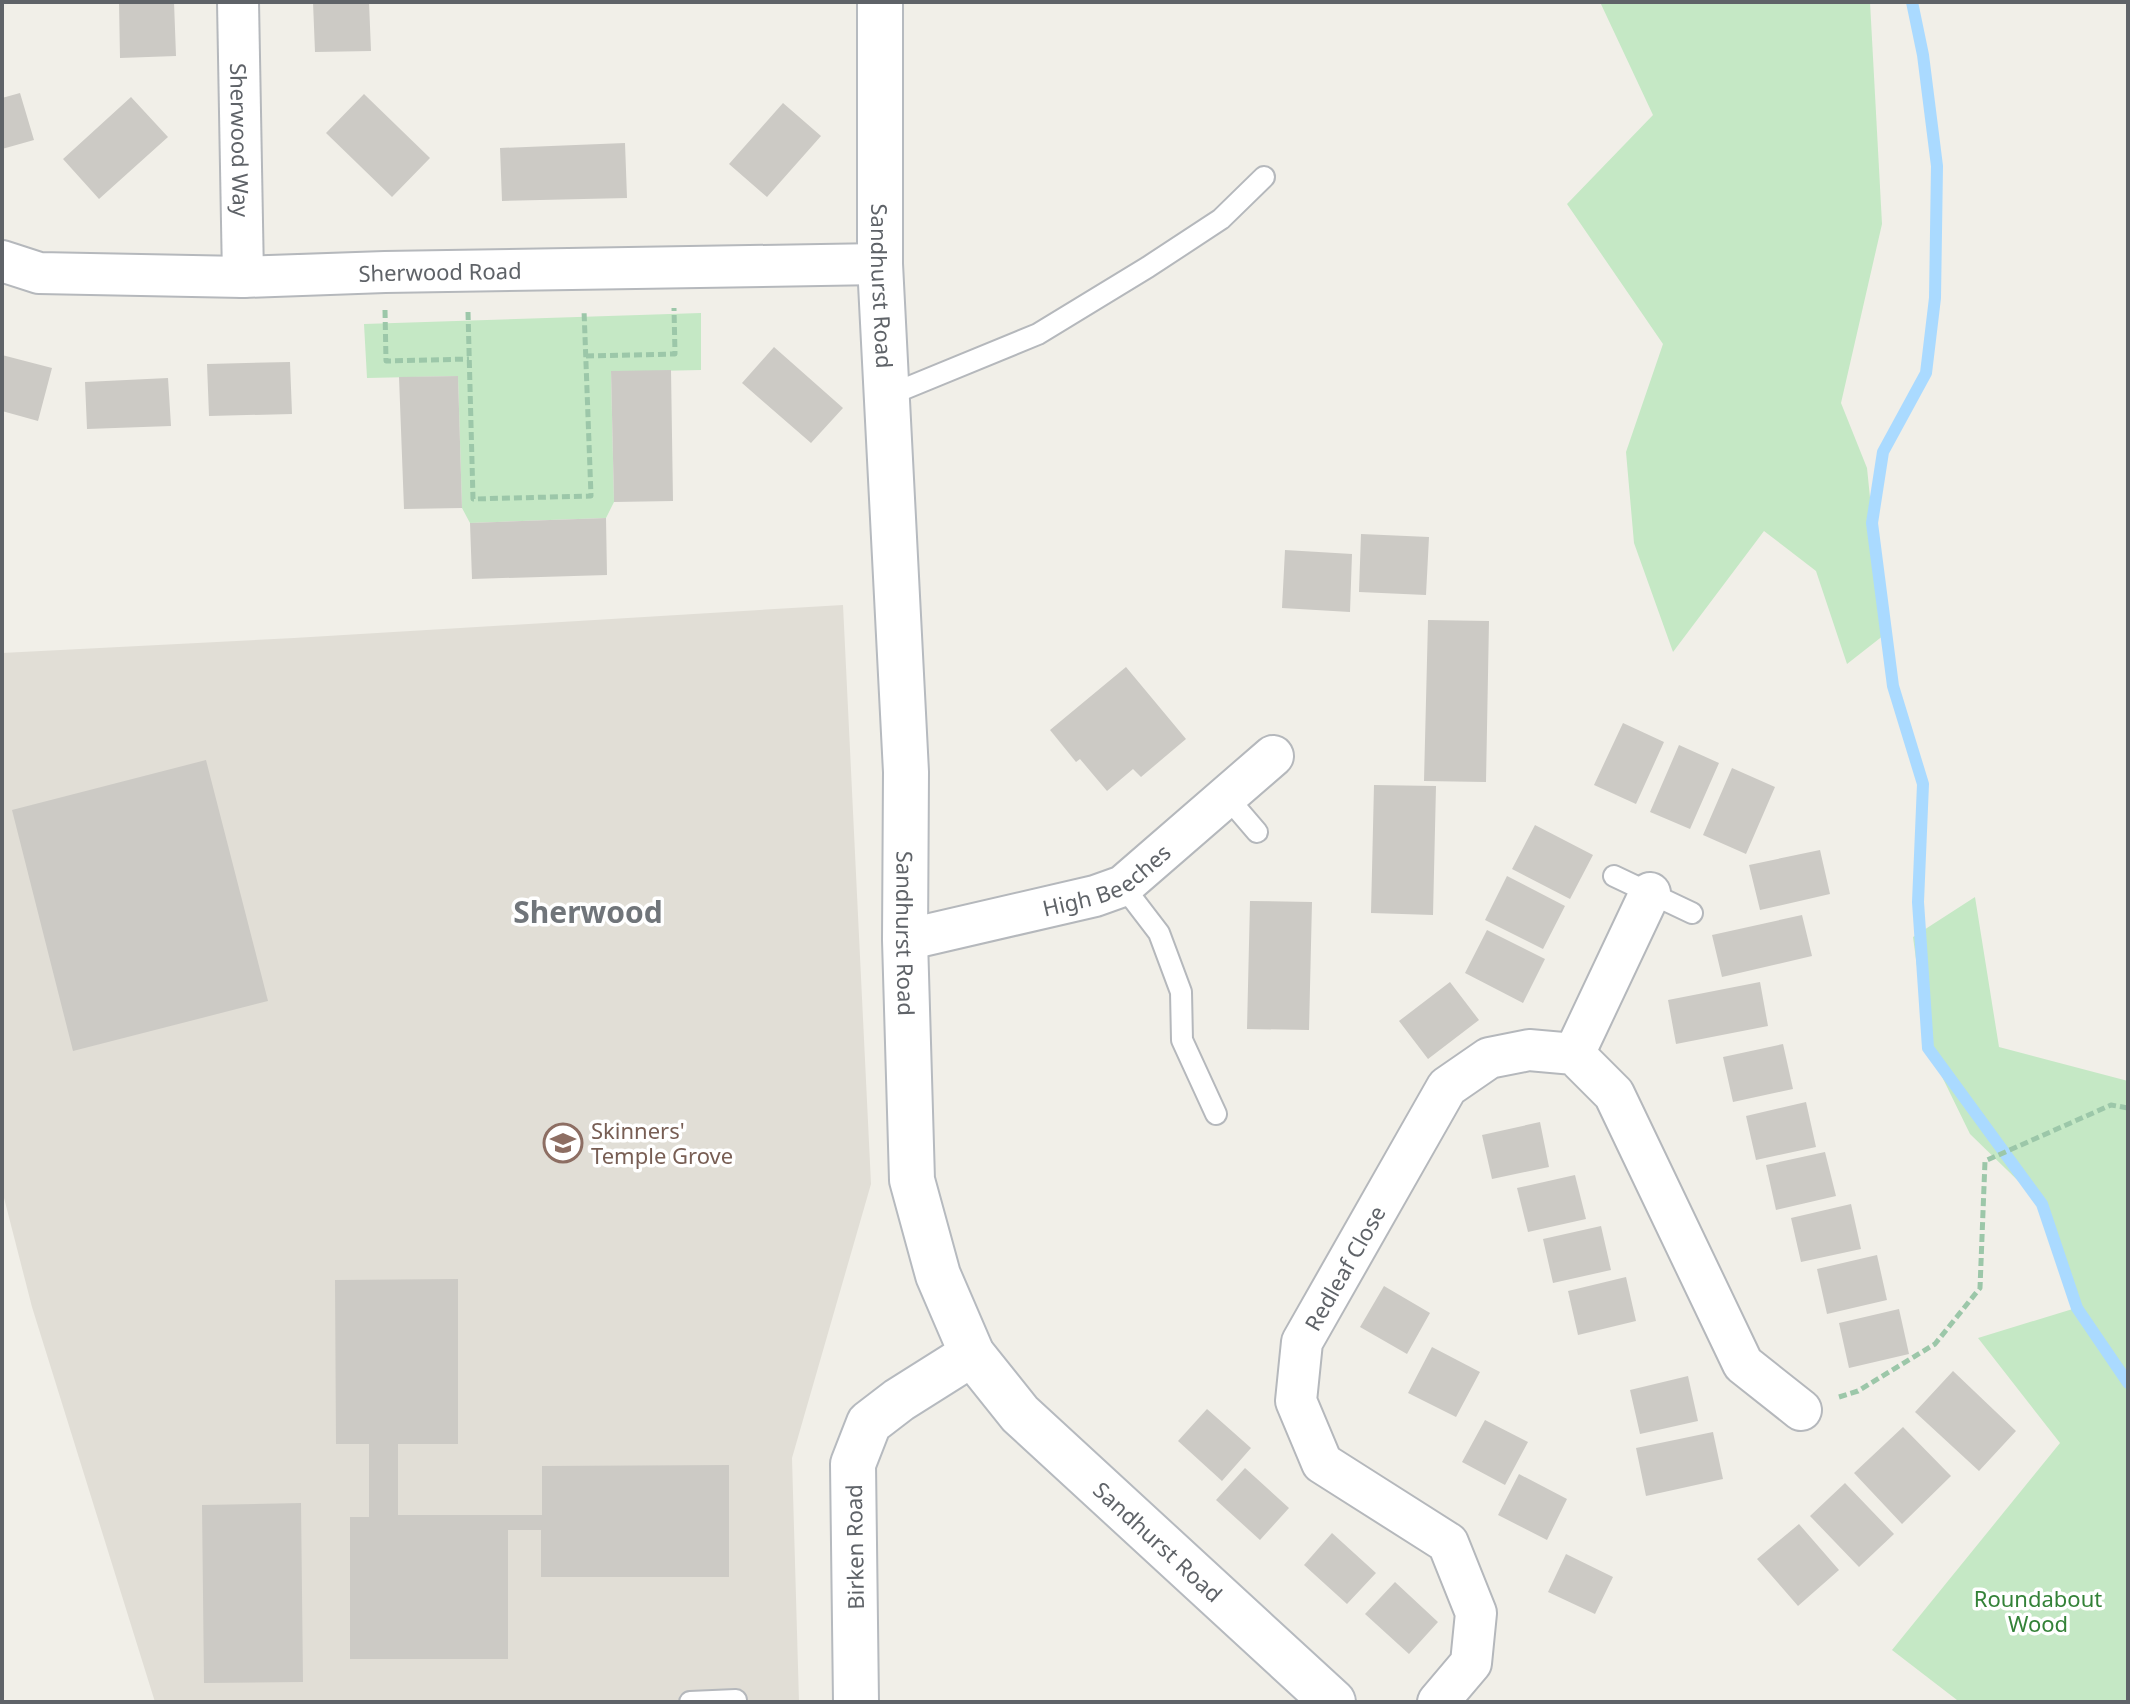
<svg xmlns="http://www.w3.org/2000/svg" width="2130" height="1704" font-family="'Noto Sans',sans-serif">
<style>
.education{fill:#e1ded6}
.green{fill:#c5e8c5}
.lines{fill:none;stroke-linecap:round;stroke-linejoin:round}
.stream{stroke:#aadaff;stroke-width:12}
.building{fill:#cccac5}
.lane-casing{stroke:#b5b8bc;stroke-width:24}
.street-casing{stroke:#b5b8bc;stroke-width:44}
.secondary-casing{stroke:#b6babf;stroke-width:48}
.path{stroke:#9cc7a9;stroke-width:5;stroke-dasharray:8 4;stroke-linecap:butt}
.lane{stroke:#fff;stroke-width:20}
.street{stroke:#fff;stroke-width:40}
.secondary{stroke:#fff;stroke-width:44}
.labels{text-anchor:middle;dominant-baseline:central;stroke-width:7;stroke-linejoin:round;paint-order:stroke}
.street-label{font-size:22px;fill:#5f6368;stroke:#fff}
.education-label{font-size:22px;fill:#785e54;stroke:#fff;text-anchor:start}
.park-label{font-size:22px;fill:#348238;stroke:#fff}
.district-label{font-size:30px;font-weight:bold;fill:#70757a;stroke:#fff}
</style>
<rect width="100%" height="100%" fill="#f1efe8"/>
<path class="education" d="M843,605l28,579 -79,274 7,244h-644l-123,-395 -30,-117v-537l292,-15z"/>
<path class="green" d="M1600,2h270l12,222 -41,179 26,65 17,167 -37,29 -31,-93 -52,-40 -91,121 -39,-109 -8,-91 37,-108 -96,-140 86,-89z
M701,313v57l-90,2 3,130 -8,16 -136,5 -8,-15 -4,-132 -91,2 -3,-54z
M1975,897l24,150 129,34v621h-163l-8,-2 -65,-50 168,-207 -82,-105 98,-30 -34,-104 -72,-70 -42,-86 -15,-111z"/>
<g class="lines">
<path class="stream" d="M1912,2l11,53 14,111 -2,132 -9,75 -43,79 -11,71 21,163 30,98 -5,118 10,146 114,156 35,104 51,75"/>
</g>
<path class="building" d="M119,2h55l2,54 -56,2z
M313,2h56l2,49 -56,1z
M20,93l14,47 -32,9v-51z
M364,94l66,64 -38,39 -66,-64z
M131,97l37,40 -69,62 -36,-40z
M783,103l38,33 -54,61 -38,-33z
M625,143l2,55 -125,3 -2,-53z
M774,347l69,61 -32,35 -69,-60z
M2,355l50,13 -14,53 -36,-10z
M290,362l2,52 -83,2 -2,-52z
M671,370l2,131 -59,1 -3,-131z
M458,376l4,132 -58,1 -5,-132z
M168,378l3,48 -84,3 -2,-47z
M606,518l1,57 -135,4 -2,-56z
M1361,534l68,3 -3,58 -67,-3z
M1285,550l67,4 -2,58 -68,-4z
M1428,620l61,1 -3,161 -62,-1z
M1126,667l60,72 -45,38 -8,-8 -26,22 -27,-32 -4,3 -26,-32z
M1623,723l41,19 -28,62 -42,-19z
M1679,745l40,18 -29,66 -40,-17z
M206,760l62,241 -195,50 -61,-241z
M1732,768l43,19 -29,67 -43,-19z
M1374,785l62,1 -3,129 -62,-2z
M1535,825l58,30 -23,44 -58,-30z
M1820,850l10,44 -70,16 -11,-45z
M1507,876l58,30 -22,43 -58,-29z
M1250,901l62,1 -3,128 -62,-1z
M1802,915l10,41 -90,21 -10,-42z
M1487,930l58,29 -22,44 -58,-30z
M1450,982l29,38 -51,39 -29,-38z
M1760,982l8,44 -92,18 -8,-44z
M1783,1044l10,45 -60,13 -10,-45z
M1806,1102l10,45 -60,13 -10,-44z
M1540,1122l9,45 -57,12 -10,-44z
M1825,1152l11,44 -60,14 -10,-45z
M1575,1175l11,44 -58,13 -11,-44z
M1851,1204l10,45 -60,13 -10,-44z
M1601,1226l10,44 -58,13 -10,-44z
M1877,1255l10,45 -60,14 -10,-45z
M1626,1277l10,44 -58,14 -10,-44z
M458,1279v165h-60v71h144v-49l187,-1v112h-188v-47h-33v129h-158v-142h19v-73h-33l-1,-164z
M1384,1286l46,27 -23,41 -47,-27z
M1899,1309l10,45 -60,14 -10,-45z
M1432,1347l48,25 -24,45 -48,-24z
M1953,1371l63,60 -37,40 -64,-59z
M1688,1376l10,45 -58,13 -10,-44z
M1207,1409l44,39 -29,33 -44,-40z
M1485,1420l43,22 -23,43 -43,-23z
M1903,1427l48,49 -49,48 -48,-51z
M1713,1432l10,47 -77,17 -10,-48z
M1245,1468l44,40 -29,32 -44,-40z
M1519,1474l48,25 -20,41 -49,-25z
M1845,1483l49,51 -35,33 -49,-51z
M301,1503l2,179 -99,1 -2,-178z
M1799,1524l40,46 -41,36 -41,-47z
M1332,1533l44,40 -29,31 -43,-39z
M1566,1554l47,23 -18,37 -47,-22z
M1395,1582l43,40 -29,32 -44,-40z"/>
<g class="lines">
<g class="lane-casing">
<path id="lane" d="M887,396l151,-62 110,-67 73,-48 43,-42
M1227,797l30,35
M1614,876l78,37
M1123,886l36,47 22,59 1,48 34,74
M690,1702l46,-2"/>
</g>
<g class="street-casing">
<g id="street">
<path id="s1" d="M238,2l5,275"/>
<path id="s2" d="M2,261l37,12 204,4 142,-5 495,-8"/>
<path id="s3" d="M905,940l190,-44 28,-10 150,-130"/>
<path d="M1574,1054l76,-161"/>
<path id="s4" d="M1438,1702l33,-39 5,-50 -28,-70 -126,-80 -26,-62 6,-59 145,-255 42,-29 40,-8 45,4 40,40 129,270 58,46"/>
</g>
</g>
<g class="secondary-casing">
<g id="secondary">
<path id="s5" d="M880,2v262l26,508 -1,168 7,240 26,95 34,79 48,60 313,288"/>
<path d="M856,1702l-3,-238 16,-41 30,-23 73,-46"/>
</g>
</g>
<path class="path" d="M385,310l1,51 83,-2
M468,312l5,187 118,-3 -7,-186
M586,356l89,-2 -1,-46
M1839,1397l19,-6 77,-47 45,-56 5,-127 126,-56 17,3"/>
<use href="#lane" class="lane"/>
<use href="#street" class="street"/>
<use href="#secondary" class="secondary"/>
</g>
<defs>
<g id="school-ring" transform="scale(2)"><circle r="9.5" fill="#fff" stroke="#8d6e63" stroke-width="1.5"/><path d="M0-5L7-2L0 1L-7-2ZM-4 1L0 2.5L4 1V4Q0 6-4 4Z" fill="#8d6e63"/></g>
</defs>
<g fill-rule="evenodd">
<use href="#school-ring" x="563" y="1143"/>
</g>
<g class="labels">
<g class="street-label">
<text stroke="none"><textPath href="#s1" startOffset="138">Sherwood Way</textPath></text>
<text stroke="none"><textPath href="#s2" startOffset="440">Sherwood Road</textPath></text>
<text stroke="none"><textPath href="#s5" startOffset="284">Sandhurst Road</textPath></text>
<text stroke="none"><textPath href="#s3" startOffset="212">High Beeches</textPath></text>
<text stroke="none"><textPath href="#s5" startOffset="932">Sandhurst Road</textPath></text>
<text stroke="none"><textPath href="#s4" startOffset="538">Redleaf Close</textPath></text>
<text stroke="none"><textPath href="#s5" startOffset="1628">Sandhurst Road</textPath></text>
<text transform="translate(854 1547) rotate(-91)">Birken Road</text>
</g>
<g class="education-label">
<text x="591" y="1130">Skinners'<tspan x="591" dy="25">Temple Grove</tspan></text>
</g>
<g class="park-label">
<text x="2038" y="1598">Roundabout<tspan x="2038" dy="25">Wood</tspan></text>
</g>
<g class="district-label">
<text x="588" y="911">Sherwood</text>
</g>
</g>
<rect width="2130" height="1704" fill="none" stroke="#5f6368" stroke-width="8"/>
</svg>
